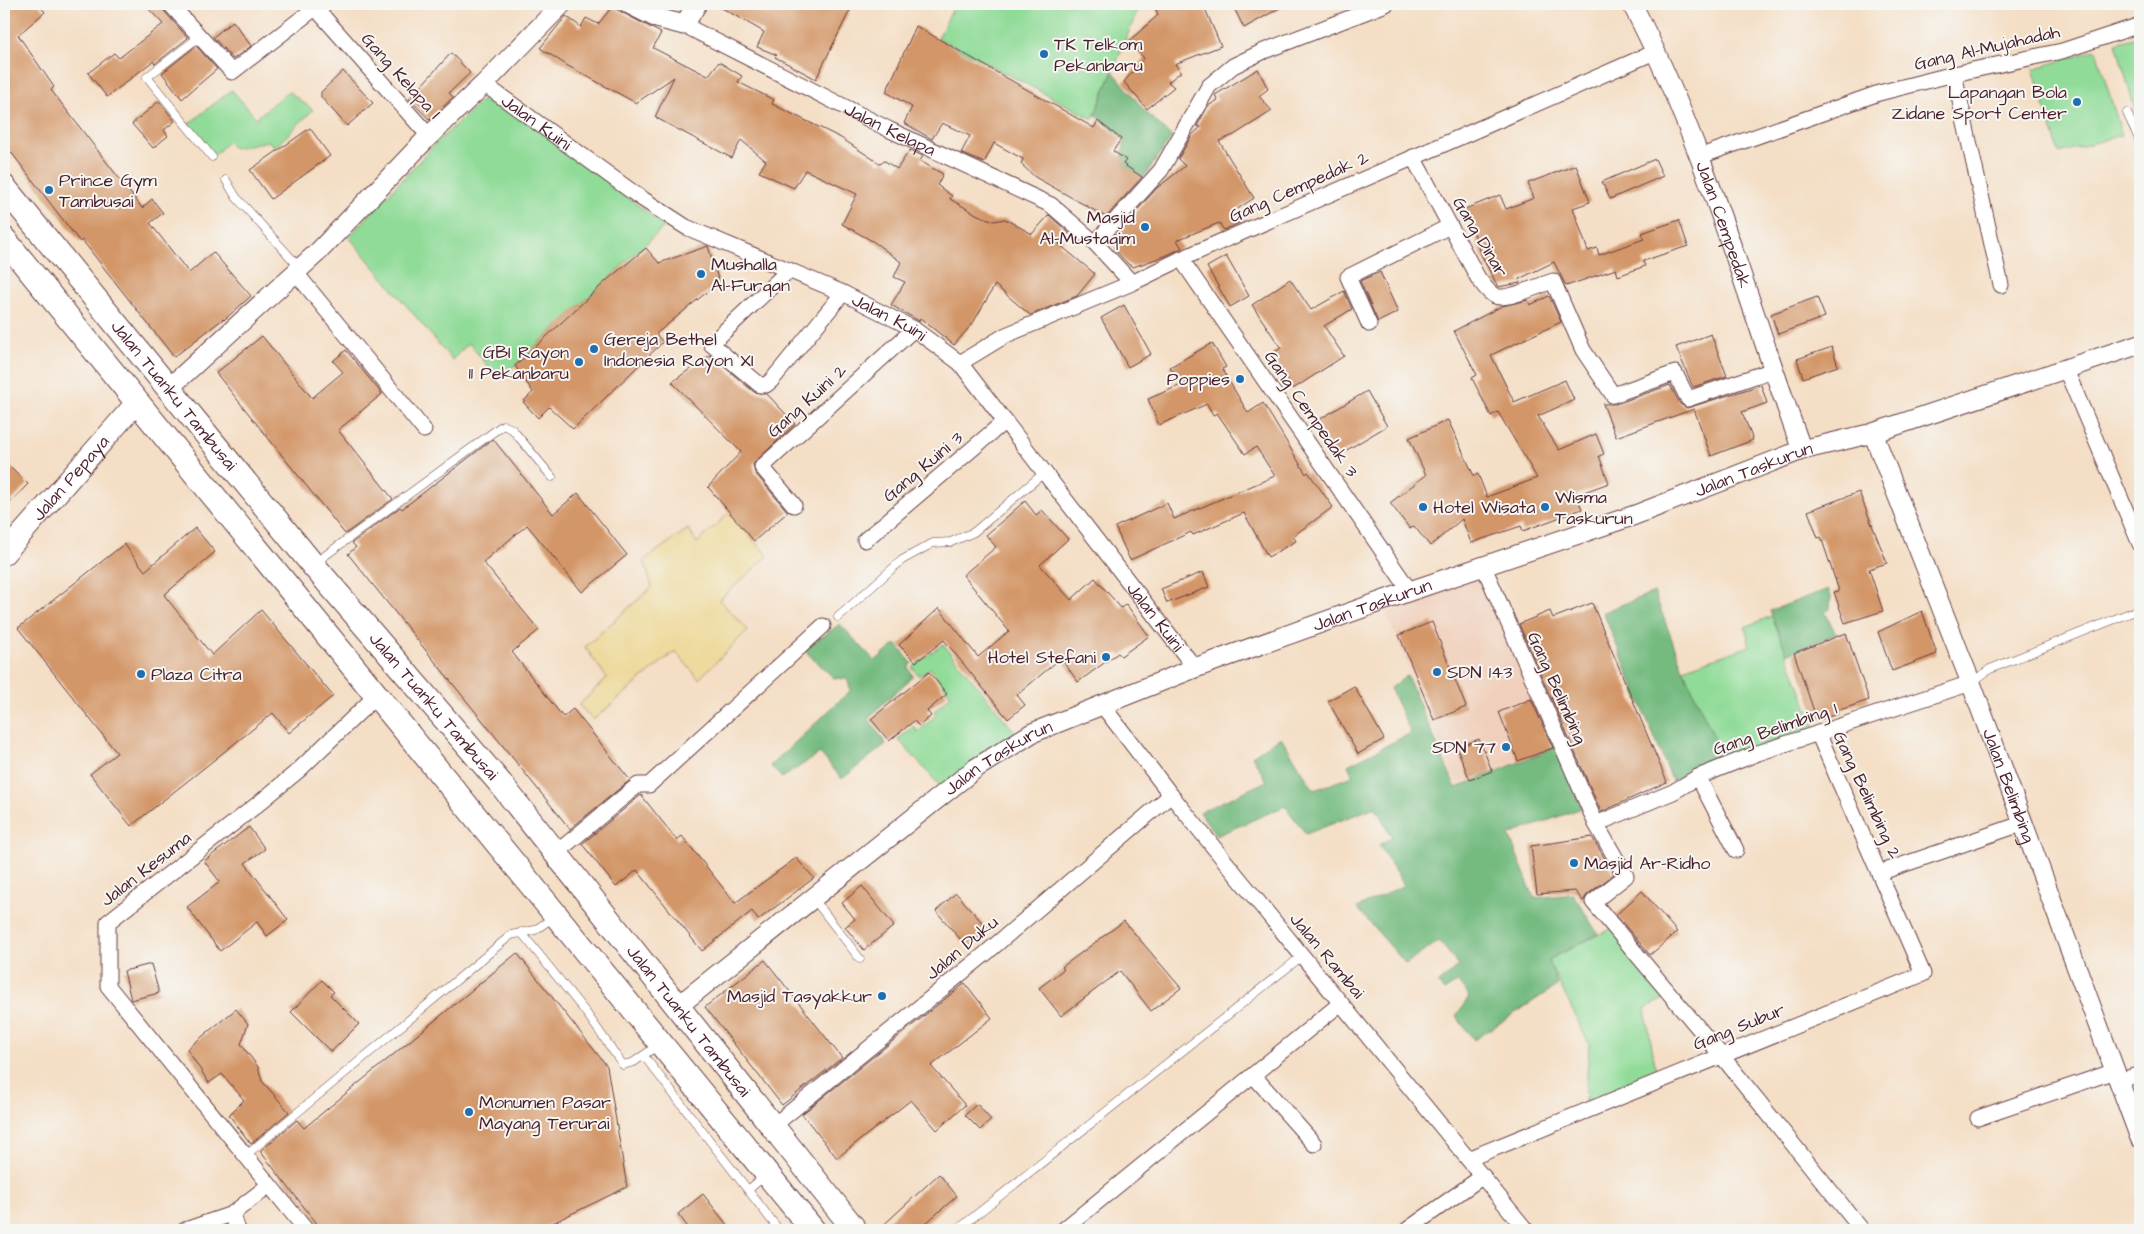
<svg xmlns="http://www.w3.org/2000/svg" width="2144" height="1234" font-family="'Architects Daughter',sans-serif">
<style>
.built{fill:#f0d0bc}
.green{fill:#90db98;stroke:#6d7d62}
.forest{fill:#74bb80;stroke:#5f6d56}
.sand{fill:#eeda9e;stroke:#9c7c64}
.building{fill:#d39667}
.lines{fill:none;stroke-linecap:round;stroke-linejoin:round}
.service-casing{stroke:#643c42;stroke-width:9}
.minor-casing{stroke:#643c42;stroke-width:17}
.tertiary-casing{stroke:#643c42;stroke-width:21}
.secondary-casing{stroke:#643c42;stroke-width:23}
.primary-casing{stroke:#643c42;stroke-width:26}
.service{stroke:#fff;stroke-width:8}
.minor{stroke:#fff;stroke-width:15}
.tertiary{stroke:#fff;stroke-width:19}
.secondary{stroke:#fff;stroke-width:21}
.primary{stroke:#fff;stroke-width:24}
.poi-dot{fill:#1f6fb2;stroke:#f6f6f2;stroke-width:2}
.labels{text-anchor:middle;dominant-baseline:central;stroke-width:4;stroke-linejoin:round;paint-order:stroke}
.poi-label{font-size:18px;fill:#4a1f2b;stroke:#f6f6f2;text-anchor:start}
.street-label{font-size:18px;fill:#4a1f2b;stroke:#f6f6f2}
</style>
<rect width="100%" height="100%" fill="#f6f6f2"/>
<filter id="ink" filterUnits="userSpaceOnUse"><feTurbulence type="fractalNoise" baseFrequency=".02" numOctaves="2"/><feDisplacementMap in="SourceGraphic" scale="10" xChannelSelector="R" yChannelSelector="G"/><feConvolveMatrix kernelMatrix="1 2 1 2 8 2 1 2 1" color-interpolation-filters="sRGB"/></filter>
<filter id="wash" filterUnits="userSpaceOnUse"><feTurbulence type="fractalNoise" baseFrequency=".0096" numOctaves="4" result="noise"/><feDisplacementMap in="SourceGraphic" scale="20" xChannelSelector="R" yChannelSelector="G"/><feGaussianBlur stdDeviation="1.12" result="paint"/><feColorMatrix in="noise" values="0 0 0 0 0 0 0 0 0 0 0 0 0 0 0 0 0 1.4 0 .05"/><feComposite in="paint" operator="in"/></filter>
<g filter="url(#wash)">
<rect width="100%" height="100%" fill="#f4dec5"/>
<path class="built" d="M1483,575l66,174 -92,35 -71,-171z"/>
<path class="green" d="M955,4h177l7,3 -46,112 -155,-81z
M2140,36v92l-24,-85z
M2096,50l26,85 -63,18 -26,-84z
M232,90l24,28 32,-27 25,19 -38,37 -7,-6 -34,7 -6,-6 -16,15 -25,-32z
M491,92l174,134 -166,154 -30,-37 -17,17 -103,-123 87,-94z
M1772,616l43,111 -91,32 -41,-90 67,-23 -5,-19z
M943,644l72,88 -74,55 -43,-48 16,-13 4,6 18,-17 -2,-4 17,-16 -21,-27 -11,8 -7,-9z
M1614,927l57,68 -26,14 11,61 -71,33 4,-59 -41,-84z"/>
<path class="forest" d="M1113,71l31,39 28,27 -29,41 -20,-14 3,-4 -4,-3 3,-17 -30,-26z
M1828,589l3,8 -1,12 -5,3 11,22 -49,20 -17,-43z
M1654,592l29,77 41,90 -52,21 -69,-168z
M840,624l35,37 21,-17 16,19 -4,4 5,9 -45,42 18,26 -44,35 -22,-26 -38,25 -12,-12 81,-76 -4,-11 -13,-1 -30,-28z
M1407,676l49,112 100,-41 26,61 -73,27 25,63 39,-4 25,40 -50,26 10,25 -84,55 -18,-24 13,-19 -11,-15 -14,9 -6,-8 21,-17 -20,-25 -33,23 -49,-56 47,-23 -25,-40 13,-8 -17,-30 -69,27 -21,-28 -69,30 -16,-24 67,-31 -15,-25 29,-19 33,53 39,-14 -5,-11 63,-32 -21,-45z"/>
<path class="sand" d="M729,513l39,43 -49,44 29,30 -49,49 -24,-28 -82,69 -14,-15 28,-27 -22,-31 67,-60 -8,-27 44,-31 9,14z"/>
<g id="blocks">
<path class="building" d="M4,4h34l7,8 -27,23 36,52 -3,3 91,118 10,-9 11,14 -13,10 39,50 24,-21 38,44 -27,24 -1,-1 -49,38 -92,-117 -2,2 -76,-99z
M144,4h17l2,6 25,28 -33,26 -2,-3 -46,36 -19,-24 26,-20 5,5 44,-34z
M715,4h138l-37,75 -41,-22 2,-2 -20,-8 7,-15z
M1167,4h36l18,42 -46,18 6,8 -13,10 6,5 -27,22 -23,-27 20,-24 -16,-16 30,-27 -2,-5z
M1232,4h55l-43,24z
M612,7l49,26 -8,15 55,28 11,-14 23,14 -4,6 36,18 -2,4 69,34 38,25 6,-2 12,8 13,-19 13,6 -3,5 23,13 -6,11 15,11 -2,3 28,16 16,6 11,-2 27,15 17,-19 20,18 -10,11 36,30 -18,22 -47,19 -35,-30 -22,38 -19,22 -34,-27 -1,3 -28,-16 14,-23 -11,-5 7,-15 -27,-20 -32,-18 15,-30 -52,-24 -11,18 -35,-16 7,-11 -25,-21 -9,18 -70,-37 -7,-4 19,-40 -38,26 -68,-37 -28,-18 26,-32 15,11 5,-9 12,6z
M233,21l18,25 -18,13 -20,-22z
M916,26l178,102 4,-7 23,18 -8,12 13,9 -3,4 19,13 -36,40 -71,-40 -14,-13 2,-5 -29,-16 -10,20 -23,-10 9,-17 -28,-13 -10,16 -28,-16 8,-16 -26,-15z
M196,46l21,23 -35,30 -20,-26z
M451,53l19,20 -21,20 4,4 -23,23 -21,-21z
M1258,69l10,20 -9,7 13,15 -38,24 -15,6 35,57 -18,12 7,11 -19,9 -5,-7 -42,17 5,8 -17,8 -32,11 -5,-3 -13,-14 2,-17 40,-45 28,-22 -7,-7 14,-24 9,-8 -4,-1 11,-20 10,-6 -3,-5z
M343,71l30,32 -26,23 -26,-29v-5z
M159,101l16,20 -11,9 4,6 -15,12 -21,-24z
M310,128l20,28 -59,43 -21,-29z
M1655,159l8,17 -53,23 -8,-17z
M1576,165l14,37 -17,6 15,43 9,-3 2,7 45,-16 -2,-6 37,-13 9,26 -45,15 2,5 -27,10 -2,-7 -50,17 -12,-24 -35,17 1,4 -22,4 -15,-29 -18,-49 35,-14 6,14 28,-11 -6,-15z
M708,246l11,36 -63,52 7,8 -90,87 -24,-22 -11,11 -15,-16 10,-10 -18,-26 92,-86 39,-32 13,15z
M1226,256l23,40 -19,11 -23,-40z
M1380,272l18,40 -20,10 -18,-41z
M1290,279l21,31 33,-19 8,18 -28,17 20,30 -51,33 -22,-35 10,-6 -29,-43z
M1549,296l12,26 -70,33 23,47 51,-22 9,20 -36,16 21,34 37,-16 8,20 -5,2 10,27 -33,12 6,14 -59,22 -2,-5 -50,17 -9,-24 -32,27 -16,-20 -4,3 -20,-26 36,-28 -17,-37 39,-18 26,56 4,-2 9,23 50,-19 -39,-66 -7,4 -19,-38 5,-3 -23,-44 48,-25 26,-6 2,5z
M1817,297l8,20 -47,17 -7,-20z
M1124,305l27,49 -23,13 -27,-49z
M1711,334l16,42 -34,11 -17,-40z
M262,336l50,62 31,-26 -10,-11 13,-11 36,44 -44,36 55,69 -48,35 -129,-161z
M1212,343l14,24 -4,2 26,44 15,-10 43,71 2,-2 25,35 -40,29 3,5 -28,16 -24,-44 -51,22 -2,-3 -61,28 -15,-33 52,-24 7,16 101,-43 -19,-29 -11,7 -28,-41 -4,2 -6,-11 -48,21 -11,-26 33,-14 -11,-18z
M1832,347l6,19 -35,12 -6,-19z
M710,355l44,37 13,2 28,30 -42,40 2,9 33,39 -34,29 -46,-54 33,-35 -69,-70z
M1670,385l10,19 7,4 74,-23 6,18 -25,9 11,28 -42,16 -17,-47 -78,28 -13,-33h13z
M1367,391l20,35 -52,31 -20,-35z
M493,439l60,75 25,-21 49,62 -45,37 -55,-67 -44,37 56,68 -27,22 51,65 10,-8 57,71 -60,49 -222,-275 8,-7 -4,-4 48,-36 2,2z
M4,460l24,24 -24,25z
M1859,492l28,71 -18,6 14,42 -38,12 -11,-31 5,-1 -18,-54 -3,1 -10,-27z
M1025,501l11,14 6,-5 26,29 -28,26 31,35 24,-22 26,30 5,-4 23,32 -28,20 -3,-3 -40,29 -17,-24 -44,37 8,10 -17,14 -64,-79 -28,22 -17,-17 40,-37 39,49 31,-26 -46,-56 33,-28 -10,-12z
M195,528l20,24 -51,43 48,60 49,-45 72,86 -44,37 -16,-20 -142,113 -41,-52 27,-21 -99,-125 106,-84 21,27z
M1203,572l6,15 -42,16 -6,-14z
M1592,603l75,179 -66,30 -82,-188 31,-13 3,7z
M1922,611l15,43 -45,17 -14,-39z
M1432,622l34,85 -32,13 -35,-85z
M1846,633l23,67 -32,11 1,3 -21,6 -23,-67z
M929,672l18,22 -20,17 4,5 -12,10 -5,-5 -25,20 -18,-22z
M1354,686l30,53 -26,15 -30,-53z
M1531,699l22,49 -35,13 -19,-49z
M1479,739l13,32 -22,9 -13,-32z
M641,795l36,45 5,-4 53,67 61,-45 18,20 -56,42 -6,-9 -50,40 -65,-81 -21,17 -34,-43z
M249,827l16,22 -20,14 43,57 -21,16 -10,-14 -37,29 -33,-44 33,-25 -16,-21z
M1592,837l22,37 -27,21 -4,6 -8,-10 -38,3 -6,-48z
M862,886l32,40 -30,24 -19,-23 10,-8 -13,-16z
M1642,891l35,41 -27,23 -34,-40z
M956,893l32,36 -21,18 -31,-36z
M1124,921l57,67 -30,23 -31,-40 -59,45 -22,-28 25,-19 -2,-2z
M517,953l90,113 20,121 -89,43h-216l-62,-79 37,-31 7,8z
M765,960l77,98 -60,47 -77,-98z
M151,964l8,29 -28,7 -7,-29z
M322,980l12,12 -4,3 29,29 -28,28 -40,-40z
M965,983l27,35 -61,48 34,39 -28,25 -26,-30 -74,58 -35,-44z
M236,1009l12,15 -7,20 17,23 4,14 27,31 -38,32 -22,-29 15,-15 -22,-26 -13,9 -22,-34z
M977,1104l14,16 -11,10 -15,-15z
M939,1174l18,22 -39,34h-40z
M703,1194l28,36h-41l-12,-16z"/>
</g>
</g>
<g filter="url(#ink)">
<use href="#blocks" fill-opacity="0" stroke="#643c42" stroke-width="1"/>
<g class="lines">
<g class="service-casing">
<path id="service" d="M199,37l-52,40 65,80
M2127,113l13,28
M226,180l10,17 64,71
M315,563l188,-138 9,4 40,48
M838,617l64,-57 31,-17 18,-1 23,-10 71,-60
M1971,683l19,-14 150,-60
M813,898l47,61
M521,932l66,82 36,51 11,-3 24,-17
M644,1056l135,174
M245,1156l266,-221 24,-5 19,-13
M748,1190l18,-15
M957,1230l345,-274"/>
</g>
<g class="minor-casing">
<g id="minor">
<path d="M170,4l62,68 83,-64"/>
<path d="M312,4l117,132"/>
<path id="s1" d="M684,25l206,105 161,75 44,38 37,40"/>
<path d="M1954,74l47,211"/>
<path id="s2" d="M484,84l154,112 48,31 157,66 71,36 46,34 235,305"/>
<path d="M1701,156l178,-63 75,-19 108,-23 78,-26"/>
<path d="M1413,157l65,121c5,6 9,14 17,18 11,5 45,-11 58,-15l30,69 30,45 62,-22 13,26 85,-29"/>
<path d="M1095,243l66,-73 48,-84 24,-20 31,-15 122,-47"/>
<path d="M1181,259l229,332"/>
<path d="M789,270l-78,74 49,41h6l6,-5 71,-87"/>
<path d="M296,273l128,157"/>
<path d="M1369,324l-21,-47 102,-51"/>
<path d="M960,363l46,-28 126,-52 49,-24 476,-208"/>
<path d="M2066,370l74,174"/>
<path d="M794,505l-32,-38 152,-138"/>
<path d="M865,540l140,-119"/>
<path d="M1484,567l112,257 30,52 -33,26 128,153 141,175"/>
<path d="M1102,705l69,90 355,435"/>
<path d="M1698,777l38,73"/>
<path d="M1596,824l77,-32 25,-15 60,-24 213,-70"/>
<path d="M556,853l82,-68h11l174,-159"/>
<path d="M1879,873l145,-50"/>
<path d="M1253,1075l61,69"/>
<path d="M2119,1081l21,-7"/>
<path d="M1978,1118l137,-47"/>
<path d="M773,1126l212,-172 186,-159"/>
<path d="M1468,1159l455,-185 -105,-241"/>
<path d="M232,1214l6,16"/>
<path d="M185,1230l47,-16 37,-29"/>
<path d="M306,1230l-198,-244v-64l150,-118 41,-34 78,-75"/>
<path d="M1063,1230l278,-227"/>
<path d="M1407,1230l76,-54"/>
</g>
</g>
<g class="tertiary-casing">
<g id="tertiary">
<path d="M629,4l28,14 27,7 13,-21"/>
<path id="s3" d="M1632,4c74,142 115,297 170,446"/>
<path d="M169,388l150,-137 110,-115 55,-52 78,-80"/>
<path id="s4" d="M1873,433l98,250 169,455"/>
<path id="s5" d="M678,1006l298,-238 56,-35 163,-65 215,-77 225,-76 167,-65 71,-17 267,-89"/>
</g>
</g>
<g class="secondary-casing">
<g id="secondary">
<path id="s6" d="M4,554l133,-152"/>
</g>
</g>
<g class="primary-casing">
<g id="primary">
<path id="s7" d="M4,187l309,378 187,218 355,447"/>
<path d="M4,239l809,991"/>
</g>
</g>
<use href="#service" class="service"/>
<use href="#minor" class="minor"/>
<use href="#tertiary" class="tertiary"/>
<use href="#secondary" class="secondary"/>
<use href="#primary" class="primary"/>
</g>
</g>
<g class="poi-dot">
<circle cx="1044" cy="54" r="5"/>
<circle cx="2077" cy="102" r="5"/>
<circle cx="49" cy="190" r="5"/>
<circle cx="1145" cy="227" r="5"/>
<circle cx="701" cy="274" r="5"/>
<circle cx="594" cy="349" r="5"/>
<circle cx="579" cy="362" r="5"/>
<circle cx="1240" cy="379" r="5"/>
<circle cx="1423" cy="507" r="5"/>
<circle cx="1545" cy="507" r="5"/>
<circle cx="1106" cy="657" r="5"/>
<circle cx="1437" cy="672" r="5"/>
<circle cx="141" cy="674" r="5"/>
<circle cx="1506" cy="747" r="5"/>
<circle cx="1574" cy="863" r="5"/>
<circle cx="882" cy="996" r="5"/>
<circle cx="469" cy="1112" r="5"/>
</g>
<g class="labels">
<g class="poi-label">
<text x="1054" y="44">TK Telkom<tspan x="1054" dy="21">Pekanbaru</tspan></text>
<text x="2067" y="92" text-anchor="end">Lapangan Bola<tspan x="2067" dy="21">Zidane Sport Center</tspan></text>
<text x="59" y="180">Prince Gym<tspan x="59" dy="21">Tambusai</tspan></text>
<text x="1135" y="217" text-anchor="end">Masjid<tspan x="1135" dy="21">Al-Mustaqim</tspan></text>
<text x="711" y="264">Mushalla<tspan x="711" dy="21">Al-Furqan</tspan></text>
<text x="604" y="339">Gereja Bethel<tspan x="604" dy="21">Indonesia Rayon XI</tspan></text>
<text x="569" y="352" text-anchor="end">GBI Rayon<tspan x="569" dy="21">11 Pekanbaru</tspan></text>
<text x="1230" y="379" text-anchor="end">Poppies</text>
<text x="1555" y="497">Wisma<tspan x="1555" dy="21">Taskurun</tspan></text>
<text x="1433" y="507">Hotel Wisata</text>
<text x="1096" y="657" text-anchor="end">Hotel Stefani</text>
<text x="1447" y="672">SDN 143</text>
<text x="151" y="674">Plaza Citra</text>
<text x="1496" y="747" text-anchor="end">SDN 77</text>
<text x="1584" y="863">Masjid Ar-Ridho</text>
<text x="872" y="996" text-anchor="end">Masjid Tasyakkur</text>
<text x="479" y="1102">Monumen Pasar<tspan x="479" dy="21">Mayang Terurai</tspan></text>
</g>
<g class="street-label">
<text transform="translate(1987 48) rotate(-13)">Gang Al-Mujahadah</text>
<text transform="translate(401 76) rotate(48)">Gang Kelapa I</text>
<text stroke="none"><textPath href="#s2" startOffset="65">Jalan Kuini</textPath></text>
<text stroke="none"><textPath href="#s1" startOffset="231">Jalan Kelapa</textPath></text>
<text transform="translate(1299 187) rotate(-24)">Gang Cempedak 2</text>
<text stroke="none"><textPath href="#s3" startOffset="239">Jalan Cempedak</textPath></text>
<text transform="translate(1480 237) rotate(59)">Gang Dinar</text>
<text stroke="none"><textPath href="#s2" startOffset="470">Jalan Kuini</textPath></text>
<text stroke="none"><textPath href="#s7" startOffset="269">Jalan Tuanku Tambusai</textPath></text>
<text transform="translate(807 401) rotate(-42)">Gang Kuini 2</text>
<text transform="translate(1311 414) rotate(55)">Gang Cempedak 3</text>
<text transform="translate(923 467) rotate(-40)">Gang Kuini 3</text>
<text stroke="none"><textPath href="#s5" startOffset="1216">Jalan Taskurun</textPath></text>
<text stroke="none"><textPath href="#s6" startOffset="101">Jalan Pepaya</textPath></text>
<text stroke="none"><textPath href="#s5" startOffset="811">Jalan Taskurun</textPath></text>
<text stroke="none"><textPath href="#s2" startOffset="875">Jalan Kuini</textPath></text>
<text transform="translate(1557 688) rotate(66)">Gang Belimbing</text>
<text stroke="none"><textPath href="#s7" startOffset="674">Jalan Tuanku Tambusai</textPath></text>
<text transform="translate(1775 729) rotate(-19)">Gang Belimbing 1</text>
<text stroke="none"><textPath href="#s5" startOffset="406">Jalan Taskurun</textPath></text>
<text stroke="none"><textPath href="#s4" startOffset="378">Jalan Belimbing</textPath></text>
<text transform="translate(1867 795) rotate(65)">Gang Belimbing 2</text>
<text transform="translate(146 869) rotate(-38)">Jalan Kesuma</text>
<text transform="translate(962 948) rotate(-40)">Jalan Duku</text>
<text transform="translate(1327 956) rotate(50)">Jalan Rambai</text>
<text stroke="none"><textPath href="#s7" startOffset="1079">Jalan Tuanku Tambusai</textPath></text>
<text transform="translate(1739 1027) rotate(-22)">Gang Subur</text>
</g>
</g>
<rect width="2144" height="1234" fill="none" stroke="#f6f6f2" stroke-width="20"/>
</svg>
